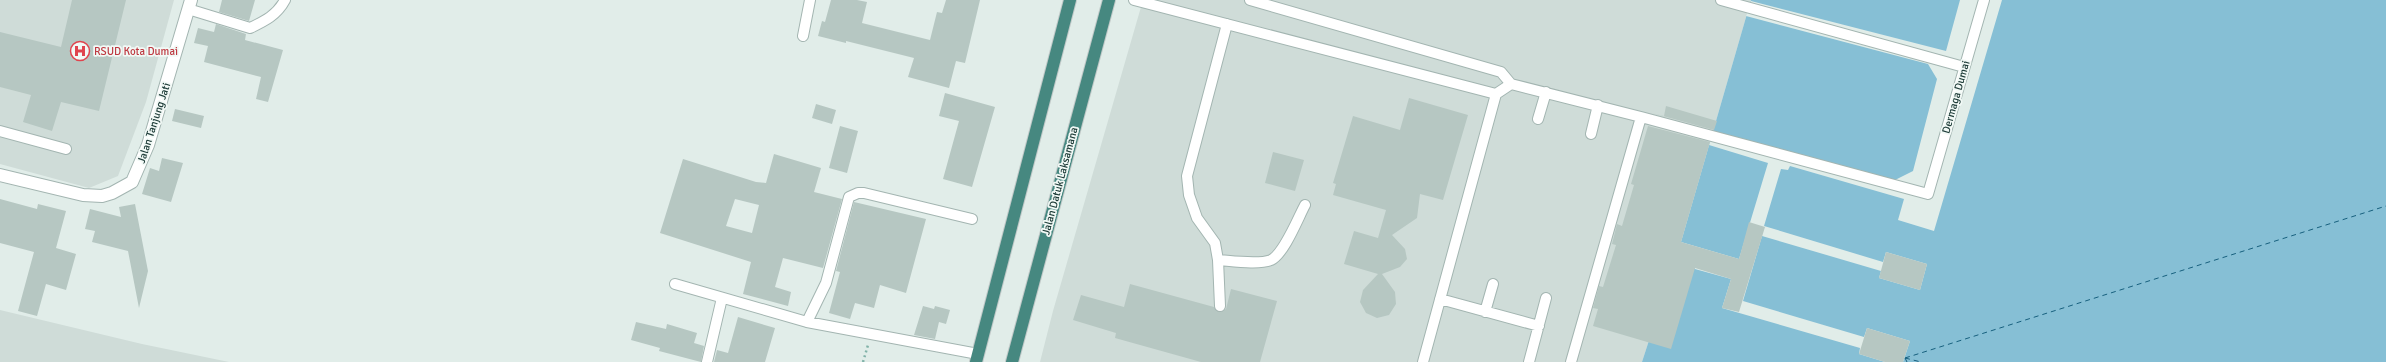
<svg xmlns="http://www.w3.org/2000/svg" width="2386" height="362" font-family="Signika,sans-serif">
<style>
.built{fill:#cfdcd8}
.water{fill:#86bfd5}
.pier{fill:#e1ede9}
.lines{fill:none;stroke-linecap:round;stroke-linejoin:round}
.ferry{stroke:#17607e;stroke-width:1;stroke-dasharray:5 4;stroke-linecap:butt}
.building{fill:#b6c7c2;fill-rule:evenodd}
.service-casing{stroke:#a3b5b1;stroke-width:12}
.minor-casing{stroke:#a3b5b1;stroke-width:14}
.trunk-casing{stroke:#c1c9c8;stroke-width:14}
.path{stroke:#80b2a8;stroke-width:2.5;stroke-dasharray:2 3;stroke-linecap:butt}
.service{stroke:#fff;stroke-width:10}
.minor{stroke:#fff;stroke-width:12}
.trunk{stroke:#468880;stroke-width:12}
.labels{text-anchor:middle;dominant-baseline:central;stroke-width:3.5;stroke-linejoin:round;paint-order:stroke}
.health-label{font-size:11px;fill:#be3a42;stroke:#f2f9f6;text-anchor:start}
.street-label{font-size:11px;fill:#203e3a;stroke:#f2f9f6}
</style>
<rect width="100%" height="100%" fill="#e1ede9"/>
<path class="built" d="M0,0h174l-28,102 -28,74 -29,12 -89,-24z
M1143,0h608l-70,242 -39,120h-602l13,-51z
M0,310l142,34 87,18h-229z"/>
<path class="water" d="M1751,0h635v362h-744l39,-120z"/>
<path class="pier" d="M1960,0h42l-68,231 -36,-11 6,-21 -114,-33 -2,4 -7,-1 -17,57 119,36 3,-10 41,12 -7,26 -41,-12 2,-7 -119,-35 -19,65 121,36 3,-9 43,13 -7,21h-18l-26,-8 1,-6 -138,-40 9,-29 -36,-10 -14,-27 58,17 29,-96 -59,-18 5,-14 179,50 20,-10 24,-92 -9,-15 -182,-48 5,-15 195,50z"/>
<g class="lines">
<path class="ferry" d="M1905,358l481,-152
M1905,358l16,4
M1905,358l2,4"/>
</g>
<path class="building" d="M72,0h54l-27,111 -38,-9 -9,29 -29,-9 8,-27 -31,-8v-55l61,15z
M222,0h33l-6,21 -30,-9z
M831,0h26l10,2 -5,21 68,17 7,-28 5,1 4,-13h34l-15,63 -9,-2 -7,27 -41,-11 6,-19 -68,-17v2l-28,-7 4,-15 3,1z
M216,24l30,10 -1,6 38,10 -15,52 -12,-3 5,-22 -57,-15 4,-16 -14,-3 4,-15 16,4z
M945,93l50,14 -23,80 -29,-8 16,-58 -20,-5z
M1409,98l59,17 -25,85 -23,-6 -3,24 -25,17 13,14 2,10 -7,8 -18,7 13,18 1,12 -7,11 -12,3 -11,-5 -6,-11 3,-12 15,-16 -34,-10 10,-33 24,7 8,-28 -53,-15 3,-11 -3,-1 20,-67 47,14z
M816,104l20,6 -4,14 -20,-6z
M1666,106l51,15 -3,9 -62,-17 12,3z
M175,109l29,7 -3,12 -29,-7z
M840,126l18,5 -11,42 -18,-5z
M1648,126l62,16 -29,100 58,17 10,-37 16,5 -26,85 -17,-4 9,-29 -36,-11 -24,81 -78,-23 5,-17 -5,-1 6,-22 4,1 13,-42 -4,-1 5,-20 5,2 12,-41 -3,-1z
M1273,152l31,8 -9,31 -30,-8z
M774,154l47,14 -7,24 28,7 -19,69 -40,-10 -8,29 16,5 -3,14 -45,-12 8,-32 -91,-29 23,-74 73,23 10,1zM735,199l24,6 -7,28 -26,-7z
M162,158l21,5 -12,39 -29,-8 8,-26 9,3z
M0,199l37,10 1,-5 28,7 -10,37 20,6 -10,36 -20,-6 -9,32 -19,-5 16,-59 -34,-9z
M854,202l72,17 -20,74 -26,-8 -6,23 -19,-5 -5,16 -21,-6 11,-41 -4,-1z
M135,204l13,67 -9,37 -11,-57 -36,-9 3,-11 -10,-2 5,-20 31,8 -2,-10z
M1886,252l41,12 -7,26 -41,-12z
M1130,284l84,23 6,5 6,-3 5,-20 46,12 -17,61h-59l-86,-24 1,-5 -43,-13 8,-25 43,12z
M923,306l11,3 1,-3 15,4 -4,14 -7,-2 -4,17 -21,-4z
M738,317l37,11 -10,34h-51l3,-12 11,3z
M636,322l30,7 1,-5 30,9 -3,10 10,3 -3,16 -42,-11 1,-3 -29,-8z
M1867,328l43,13 -7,21h-18l-26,-8z"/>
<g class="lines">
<g class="service-casing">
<path id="service" d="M1134,0l362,94 15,-10
M1250,0l251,72 10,12 130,33 -70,245
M1721,0l243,67
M188,9l62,19c15,-7 27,-13 35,-28
M803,36l7,-36
M1641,117l287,77 56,-194
M1538,119l8,-27
M0,131l66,18
M1591,134l7,-29
M1218,260c14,1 41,5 53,0 13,-6 27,-42 34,-55
M675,284l132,38 171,32
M1440,299l99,27
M1220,306l-2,-46 -3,-17 -18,-25 -8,-23 -2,-19 40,-152
M1485,312l8,-28
M807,322l19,-39 23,-86 9,-4h6l108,26
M707,362l15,-64
M1423,362l73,-268
M1529,362l17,-64"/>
</g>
<g class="minor-casing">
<path id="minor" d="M0,175l83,20 19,1 10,-3 20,-11 16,-37 43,-145"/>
</g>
<g class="trunk-casing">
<path id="trunk" d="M976,362l94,-362
M1012,362l97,-362"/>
</g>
<path class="path" d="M863,362l5,-17"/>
<use href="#service" class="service"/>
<use href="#minor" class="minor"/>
<use href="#trunk" class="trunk"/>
</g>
<defs>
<g id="hospital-ring" transform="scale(1)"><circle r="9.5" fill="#f2f9f6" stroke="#e0444e" stroke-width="1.5"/><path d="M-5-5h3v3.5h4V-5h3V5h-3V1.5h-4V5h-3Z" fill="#e0444e"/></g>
</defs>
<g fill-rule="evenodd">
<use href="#hospital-ring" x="80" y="51"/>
</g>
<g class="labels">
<g class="health-label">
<text x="94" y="51">RSUD Kota Dumai</text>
</g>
<g class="street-label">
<text transform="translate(1956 97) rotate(-74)">Dermaga Dumai</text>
<text transform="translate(154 123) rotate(-72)">Jalan Tanjung Jati</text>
<text transform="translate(1060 181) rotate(-75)">Jalan Datuk Laksamana</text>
</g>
</g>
</svg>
